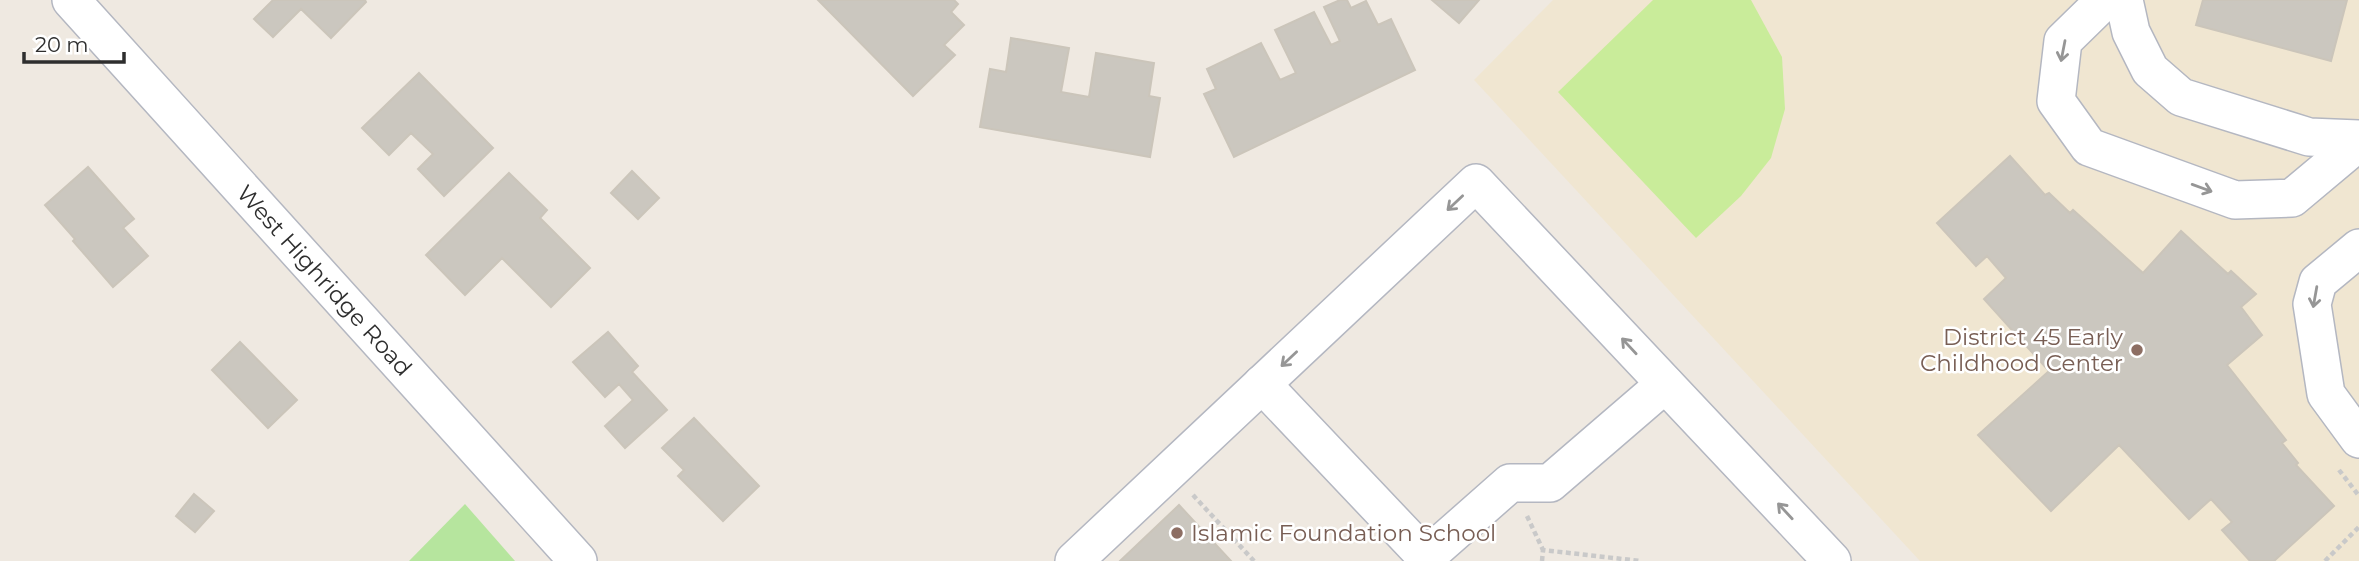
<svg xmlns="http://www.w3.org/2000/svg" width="2359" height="561" font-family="Montserrat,sans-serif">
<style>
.education{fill:#f0e6d1}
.green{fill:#b6e59e}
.pitch{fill:#c9ec9a}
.building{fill:#cbc7bf;stroke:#cbc5ba;stroke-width:2}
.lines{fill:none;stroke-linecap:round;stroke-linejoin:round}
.minor-casing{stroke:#b4b7c1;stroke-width:40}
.path{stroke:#c9c9c9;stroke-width:4.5;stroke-dasharray:5 3.5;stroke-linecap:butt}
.minor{stroke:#fff;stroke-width:37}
.oneway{stroke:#969696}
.education-dot{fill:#8d6e63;stroke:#fff;stroke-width:2.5}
.labels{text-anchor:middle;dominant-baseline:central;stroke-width:5;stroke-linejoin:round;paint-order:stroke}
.street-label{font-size:23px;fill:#2e2e2e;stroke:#fff}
.education-label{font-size:23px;fill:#785e54;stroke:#fff;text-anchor:end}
</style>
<rect width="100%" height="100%" fill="#efe9e1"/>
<path class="education" d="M1553,0h806v561h-439l-446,-481z"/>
<path class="green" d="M465,504l50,57h-106z"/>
<path class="pitch" d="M1653,0h98l31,57 3,52 -14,49 -30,38 -45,42 -138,-146z"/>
<path class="building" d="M273,0h92l1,2 -35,36 -30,-29 -28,28 -19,-18z
M818,0h136l4,4 -7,8 13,13 -20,20 11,10 -42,41z
M1340,0h7l4,8 15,-7 12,24 13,-6 24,51 -181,87 -30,-63 12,-5 -9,-20 54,-26 19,37 16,-7 -21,-43 39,-18 17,33 9,-4 -16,-34z
M1432,0h47l-20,23z
M2203,0h144l-16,61 -135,-36z
M1011,38l58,10 -8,44 28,5 7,-44 58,10 -5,33 11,2 -10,59 -170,-30 10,-58 16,3z
M419,73l74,75 -49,48 -26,-27 15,-15 -22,-21 -22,22 -27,-27z
M2010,156l35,39 4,-2 21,20 3,-3 70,63 38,-42 47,43 3,-3 25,23 -15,13 21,28 -35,30 59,75 -4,3 16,20 -2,2 38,41 -60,55h-24l-28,-31 10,-8 -21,-23 -22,20 -70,-74 -68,66 -73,-76 71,-64 -65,-72 22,-21 -19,-22 -11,10 -39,-43z
M88,167l46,52 -11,9 25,28 -35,31 -40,-46 2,-2 -30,-34z
M632,171l27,27 -21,21 -27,-26z
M509,173l38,37 -7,8 50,50 -39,39 -49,-49 -37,37 -39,-40z
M608,332l30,34 -6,6 35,38 -42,38 -20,-22 28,-26 -14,-16 -14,13 -32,-35z
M240,342l57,58 -29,28 -56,-58z
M694,418l65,68 -36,35 -45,-45 6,-6 -22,-22z
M194,494l20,17 -19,21 -19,-16z
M1179,505l52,56h-111z"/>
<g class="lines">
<g class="minor-casing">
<g id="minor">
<path id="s1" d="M71,0l507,561"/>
<path d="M2105,0l-42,41 -7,60 33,46 146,53 57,-2 67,-56"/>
<path d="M2124,0l7,32 19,38 31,27 128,40 50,2"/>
<path d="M2359,248l-41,34 -6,22 14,90 33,45"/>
<path d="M1262,384l164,173 84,-74h40l115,-99"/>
<path d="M1074,561l402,-378 356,378"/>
</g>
</g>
<path class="path" d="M2339,470l20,26
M1193,495l61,66
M1527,516l16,34
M1542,561l1,-11 97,11
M2325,561l34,-34"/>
<use href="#minor" class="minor"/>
</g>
<defs><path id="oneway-shaft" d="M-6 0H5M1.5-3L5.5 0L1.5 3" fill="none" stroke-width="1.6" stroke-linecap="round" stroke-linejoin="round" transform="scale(1.75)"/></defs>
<g class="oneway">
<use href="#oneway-shaft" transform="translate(2063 51) rotate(101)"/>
<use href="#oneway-shaft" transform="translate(2202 188) rotate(20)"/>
<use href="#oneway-shaft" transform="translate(1455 203) rotate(137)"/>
<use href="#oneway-shaft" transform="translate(2315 297) rotate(100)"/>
<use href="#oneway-shaft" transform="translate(1629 346) rotate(-133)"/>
<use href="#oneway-shaft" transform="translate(1289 359) rotate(137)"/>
<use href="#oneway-shaft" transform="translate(1785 511) rotate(-133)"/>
</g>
<g class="education-dot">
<circle cx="2137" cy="350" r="7"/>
<circle cx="1177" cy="533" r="7"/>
</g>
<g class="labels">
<g class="street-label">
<text stroke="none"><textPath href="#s1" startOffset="378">West Highridge Road</textPath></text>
</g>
<g class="education-label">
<text x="2123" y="337">District 45 Early<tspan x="2123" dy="26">Childhood Center</tspan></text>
<text x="1191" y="533" text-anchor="start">Islamic Foundation School</text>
</g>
</g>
<path d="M24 52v10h100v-10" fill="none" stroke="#2e2e2e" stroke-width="3.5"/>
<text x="35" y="52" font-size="21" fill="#2e2e2e" stroke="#ffffff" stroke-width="5" paint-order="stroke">20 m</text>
</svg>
